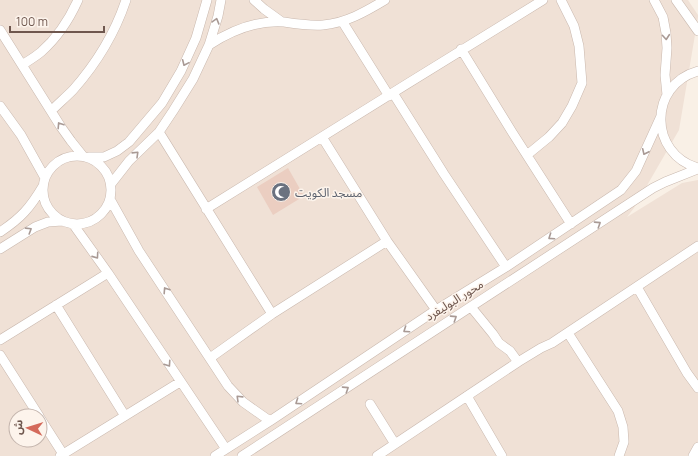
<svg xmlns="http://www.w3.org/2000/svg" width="698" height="456" font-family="Manrope,'Noto Sans Arabic',sans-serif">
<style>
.residential{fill:#f0e1d6;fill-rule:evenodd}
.building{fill:#ebcec1}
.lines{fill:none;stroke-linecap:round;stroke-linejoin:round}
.minor-casing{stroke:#c9b8ae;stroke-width:10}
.minor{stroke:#fff;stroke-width:9}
.oneway{stroke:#a99a95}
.labels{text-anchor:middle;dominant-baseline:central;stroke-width:3;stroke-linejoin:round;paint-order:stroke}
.worship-label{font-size:12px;fill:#5b616d;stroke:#fdf4ec;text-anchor:start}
.street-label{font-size:12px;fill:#6f574e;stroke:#fdf4ec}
</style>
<rect width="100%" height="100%" fill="#f9f0e6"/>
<path class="residential" d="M0,0h688l10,15v2l-19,113 -45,78 -7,9 55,-34 16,-3v276h-698zM16,416h24v24h-24z"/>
<path class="building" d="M288,168l16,28 -31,19 -16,-28z"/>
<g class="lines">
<g class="minor-casing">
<path id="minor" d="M254,0l10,9 18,13
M654,0l9,17 3,16 1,15 -2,27 2,20
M676,0l22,31
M342,21l47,75
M0,30l61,97 10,14 12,15
M209,45c23,-15 47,-25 75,-23 13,2 26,4 39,3 23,-2 42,-13 62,-25
M461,49l51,83 59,92
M22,65c6,-4 13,-8 19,-13 16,-14 28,-32 37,-52
M698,71c-50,14 -49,83 0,97
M393,93l51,81 62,93
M0,106l21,29 24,43
M51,111c7,-7 15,-14 22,-21 23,-26 42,-57 53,-90
M159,132l113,182
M322,137l65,104 49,69
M527,155l22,-18 13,-14 10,-17 10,-23 -3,-37 -5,-20 -13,-26
M43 190a34 34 0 1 1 68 0a34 34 0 1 1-68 0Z
M89,157h15l13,-6 12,-9 33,-39 19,-32 15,-33 11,-38
M111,184l18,-23 30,-29 14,-21 20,-32 16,-34 9,-29 3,-16
M110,199l29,52 89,135 15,16 27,19
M206,209c113,-70 224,-140 337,-209
M73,224l35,49 118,176
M0,232c21,-14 30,-24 43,-46
M0,249l35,-22 13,-5 14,-1
M637,287l50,86 11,15
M56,305l69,111
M471,307l22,27 6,9 11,8 8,11
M568,333l50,78 5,16 1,15 -5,14
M0,340l108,-67
M0,355l39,61
M210,358l62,-44 115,-73
M467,396l35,60
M370,404l25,40
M40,418l23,36
M60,456l120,-74
M215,456l55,-35 166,-111 70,-43 115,-77 15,-19 25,-55
M242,456l411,-268 12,-6 33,-13
M377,456l141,-94 23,-14 11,-5 146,-97
M693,456l5,-9"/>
</g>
<use href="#minor" class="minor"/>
</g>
<defs><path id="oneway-chevron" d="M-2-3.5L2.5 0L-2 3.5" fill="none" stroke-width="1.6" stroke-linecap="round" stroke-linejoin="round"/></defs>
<g class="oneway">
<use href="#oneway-chevron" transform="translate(216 21) rotate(-74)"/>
<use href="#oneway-chevron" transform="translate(666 37) rotate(85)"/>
<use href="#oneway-chevron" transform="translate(185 63) rotate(114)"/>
<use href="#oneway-chevron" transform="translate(60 125) rotate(-123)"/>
<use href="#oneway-chevron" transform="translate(645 152) rotate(115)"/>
<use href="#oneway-chevron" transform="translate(136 154) rotate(-44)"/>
<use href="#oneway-chevron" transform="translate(598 224) rotate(-33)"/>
<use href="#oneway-chevron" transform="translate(29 230) rotate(-32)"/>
<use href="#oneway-chevron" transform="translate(551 237) rotate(146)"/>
<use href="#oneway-chevron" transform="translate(96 256) rotate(55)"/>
<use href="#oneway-chevron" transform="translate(166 290) rotate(-123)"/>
<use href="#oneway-chevron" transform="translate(454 318) rotate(-33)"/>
<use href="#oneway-chevron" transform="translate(406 330) rotate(146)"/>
<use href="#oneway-chevron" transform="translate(168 364) rotate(56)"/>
<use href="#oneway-chevron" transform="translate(346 389) rotate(-33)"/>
<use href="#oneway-chevron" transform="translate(239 398) rotate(-136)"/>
<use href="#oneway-chevron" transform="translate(298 402) rotate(146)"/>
</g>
<defs>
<g id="mosque-disc" transform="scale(1)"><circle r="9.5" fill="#6b7280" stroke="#fdf4ec"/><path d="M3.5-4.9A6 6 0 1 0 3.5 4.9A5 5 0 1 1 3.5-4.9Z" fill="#fff"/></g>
</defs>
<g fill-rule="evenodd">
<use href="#mosque-disc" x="281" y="192"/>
</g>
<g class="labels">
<g class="worship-label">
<text x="295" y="192">مسجد الكويت</text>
</g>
<g class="street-label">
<text transform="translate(454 300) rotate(-32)">محور البوليفرد</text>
</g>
</g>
<g transform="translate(28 428) rotate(274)"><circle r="19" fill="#fdf4ec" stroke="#c4b5ad"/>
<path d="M0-3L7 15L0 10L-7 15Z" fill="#d46a5b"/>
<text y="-6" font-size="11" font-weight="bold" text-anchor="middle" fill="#6f574e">ش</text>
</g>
<path d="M10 26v6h94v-6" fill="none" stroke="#6f574e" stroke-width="2"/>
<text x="16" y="26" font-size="12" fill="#6f574e" stroke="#fdf4ec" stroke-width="3" paint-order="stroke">100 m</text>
</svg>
